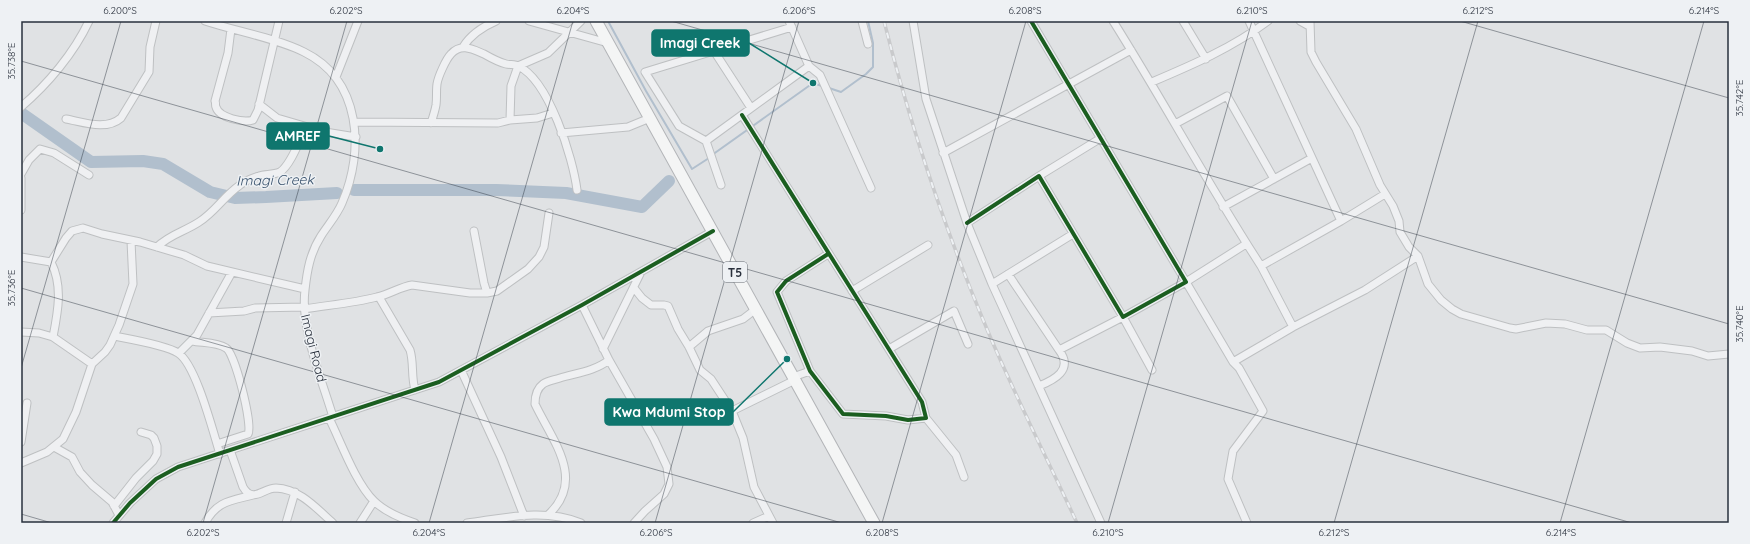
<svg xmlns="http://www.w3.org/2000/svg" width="1750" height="544" font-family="Quicksand,sans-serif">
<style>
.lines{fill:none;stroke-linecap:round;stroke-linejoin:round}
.stream{stroke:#b1bfcd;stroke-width:2}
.river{stroke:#b1bfcd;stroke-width:12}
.minor-casing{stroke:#bec0c2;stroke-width:9}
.highway-casing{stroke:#b3b5b8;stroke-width:13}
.minor{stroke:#eff0f2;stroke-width:7}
.highway{stroke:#f4f5f5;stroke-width:11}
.rail-casing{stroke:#c9cacc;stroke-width:3.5}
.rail{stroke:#eef1f4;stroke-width:2;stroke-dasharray:6;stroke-linecap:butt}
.cycleway-casing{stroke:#eef1f4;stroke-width:6}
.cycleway{stroke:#1b5e20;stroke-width:4}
.ticks{fill:none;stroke:#29303c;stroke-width:1;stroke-opacity:0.45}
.labels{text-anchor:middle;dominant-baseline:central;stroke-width:3;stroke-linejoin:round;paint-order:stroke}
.shield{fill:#eef1f4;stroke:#646a73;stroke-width:1}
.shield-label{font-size:12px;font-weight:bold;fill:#29303c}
.street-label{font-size:13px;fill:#29303c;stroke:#eef1f4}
.water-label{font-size:14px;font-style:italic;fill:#37506b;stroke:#eef1f4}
.leader{fill:none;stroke:#0f766e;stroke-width:1.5}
.callout-dot{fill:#0f766e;stroke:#eef1f4;stroke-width:1.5}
.callout{fill:#0f766e;stroke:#0f766e;stroke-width:1.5}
.callout-label{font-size:14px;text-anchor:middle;font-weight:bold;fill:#fff}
.neatline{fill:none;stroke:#29303c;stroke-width:1.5}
.ticks-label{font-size:10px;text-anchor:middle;fill:#29303c}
</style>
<rect width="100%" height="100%" fill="#e0e2e4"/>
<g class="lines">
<path class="stream" d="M608,21l38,70 46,78 17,-11
M829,88l12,4 25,-18 7,-7v-24l-5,-22
M712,155l101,-72 9,3"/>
<path class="river" d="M21,113l70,49 52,-1 20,3 47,28 25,6 31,-1 71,-4
M354,190h142l70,3 76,14 27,-26"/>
<g class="minor-casing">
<path id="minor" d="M205,21c30,10 71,17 99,31 57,28 61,98 38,151 -5,12 -14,22 -21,33 -11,17 -14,35 -16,54 -5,38 17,90 28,127
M529,21l79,22
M789,21l20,45 11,9 51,113
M862,21l6,23
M913,21l13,78 41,124 25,61 109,239
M1113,21c51,81 96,165 148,245l80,-45 -92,-200
M1183,21l23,38
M1300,21l9,5
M1310,21l1,31 5,10 40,67 24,56 13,21 6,15 1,11 9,15 9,9 10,28 13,16 11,9 9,5 49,14 6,1 30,-6 19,1 22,6h19l21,13 13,5 20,-1 32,4 16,5 21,-2
M231,29l-3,24 -13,48c1,2 0,4 1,6 3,11 28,16 37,13l5,-10 21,-89
M463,47c8,-13 19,-20 33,-26
M714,51l37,57
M336,77l22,-56
M1152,82c40,-17 80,-34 116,-61
M259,104l18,14 48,14 31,5
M21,107c27,-23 53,-54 68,-86
M742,115l180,287 4,16 -18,2 -22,-4 -43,-2 -33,-43 -33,-79 9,-11 42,-27
M66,119c17,3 40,12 55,-1l28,-46 1,-25 6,-26
M510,120l1,-34 7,-20 30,-13 33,-32
M354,122l144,1 12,-3 27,-2 16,-5
M431,123c2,-6 4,-12 5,-18 1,-7 0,-14 1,-21 1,-7 9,-25 14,-30 10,-11 21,-5 33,0 7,4 14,8 22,10 4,1 9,0 12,2 31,14 55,92 59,124
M1175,124l52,-28 47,83
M561,133l67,-6 22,-9
M706,141l103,-75
M943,153l188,-103
M21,174l8,-14 11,-11 14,4 35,22
M1039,176l62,-38
M21,178v32
M721,185l-15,-44 -27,-15 -34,-54 147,-45
M1223,207l89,-49
M1341,221l44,-27
M967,223l72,-47 84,141 63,-35 -155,-261
M474,231l10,52 3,10
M1246,244l-60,38 47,80 6,6 24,43 -30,40 -5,28 19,44
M157,247c13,-13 27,-15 42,-25 16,-10 25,-26 41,-37 5,-4 12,-7 19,-9 6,-2 14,-1 21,-4 11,-7 20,-33 26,-45
M21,257l30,5 15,-24 6,-7 11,-3 19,6 38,8 44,13 23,11 98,23
M51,262c12,24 7,49 2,75
M1261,266l32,61 72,-37 53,-34
M1008,274l51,76 64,-33 29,53
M992,284l81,-50
M634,288l8,10 9,7h13l4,1 10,23 11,18 11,23 11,9 21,32 11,27 11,49 19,36
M852,291l76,-46
M379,297l31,53c4,13 1,26 5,40
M582,305l27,55 45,79 13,28 2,17 -5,10 -19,17 -11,12
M304,309c25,-4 50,-6 73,-12 13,-3 23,-10 35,-12l58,8h17l10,-2 31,-22 11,-12 5,-10 5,-34
M209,313l35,-2 11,-3 49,-1
M21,332l18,1 14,4 39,27
M114,336c15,3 52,9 64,17 18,11 35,79 42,101
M192,341c10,2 25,1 34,7 9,5 27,77 22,86l-31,10
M689,347l19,-16 35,-12 13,-10
M603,349l38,-77
M889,349l65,-38 14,33
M179,353l18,-18 35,-63
M1233,362l60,-35
M461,370l40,87 23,59
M793,377l17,-6
M1039,386c15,-6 35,-16 20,-36
M732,411l63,-31
M329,418c12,24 26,64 45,83 11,11 26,17 41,22
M926,418l30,37 8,22
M21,442l6,-39
M54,447l18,10 8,15 12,13 20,17 7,13
M230,450l13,37c10,17 20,1 33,1 24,1 40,20 57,35
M21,463l26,-11 16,-13 13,-27 16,-48 13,-12 5,-7 9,-20 14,-41 -2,-43
M114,506l22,-28 17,-17 4,-7v-8l-3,-8 -3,-3 -10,-3
M549,514c37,-35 3,-74 -14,-110 0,-7 1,-15 8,-20 4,-3 11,-4 17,-6 17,-5 35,-7 49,-18
M113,523l17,-20 26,-24 22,-12 261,-85 143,-77 131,-74
M205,523c12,-22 25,-22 48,-28
M286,523l9,-31
M360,523l14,-22
M467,523c38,-5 77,-15 114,0
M753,523l16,-7"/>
</g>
<g class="highway-casing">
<path id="highway" d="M596,21l278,502"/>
</g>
<use href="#minor" class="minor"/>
<use href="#highway" class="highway"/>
<g class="rail-casing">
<path id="rail" d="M884,21c26,103 59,203 100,301 28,68 62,134 93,201"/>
</g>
<use href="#rail" class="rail"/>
<g class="cycleway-casing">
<path id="cycleway" d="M742,115l180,287 4,16 -18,2 -22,-4 -43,-2 -33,-43 -33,-79 9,-11 42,-27
M967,223l72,-47 84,141 63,-35 -155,-261
M113,523l17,-20 26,-24 22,-12 261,-85 143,-77 131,-74"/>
</g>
<use href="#cycleway" class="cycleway"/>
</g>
<path class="ticks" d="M671,21l1058,303M1460,21l269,77M21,61l1611,462M21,288l821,235M21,368l100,-347M21,514l31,9M203,523l144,-502M429,523l144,-502M655,523l144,-502M882,523l144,-502M1108,523l144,-502M1334,523l144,-502M1560,523l144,-502"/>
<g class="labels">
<rect class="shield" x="723" y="262" width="24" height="20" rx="3"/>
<g class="shield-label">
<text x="735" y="272">T5</text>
</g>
<g class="street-label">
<text transform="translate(314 348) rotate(76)">Imagi Road</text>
</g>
<g class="water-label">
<text transform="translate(275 180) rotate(-1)">Imagi Creek</text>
</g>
</g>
<path class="leader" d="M813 83L749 43M380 149L329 136M787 359L733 412"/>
<g class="callout-dot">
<circle cx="813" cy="83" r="4"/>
<circle cx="380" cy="149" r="4"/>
<circle cx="787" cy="359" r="4"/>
</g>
<g class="callout">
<rect x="652" y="30" width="97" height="26" rx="4"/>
<rect x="267" y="123" width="62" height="26" rx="4"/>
<rect x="605" y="399" width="128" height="26" rx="4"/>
</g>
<g class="callout-label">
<text x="700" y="48">Imagi Creek</text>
<text x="298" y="141">AMREF</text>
<text x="669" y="417">Kwa Mdumi Stop</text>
</g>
<rect width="1750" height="544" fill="none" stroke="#eef1f4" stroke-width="44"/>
<rect x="22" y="22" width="1706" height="500" class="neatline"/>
<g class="ticks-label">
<text x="120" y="14">6.200°S</text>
<text x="346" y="14">6.202°S</text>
<text x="573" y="14">6.204°S</text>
<text x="799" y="14">6.206°S</text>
<text x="1025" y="14">6.208°S</text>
<text x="1252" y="14">6.210°S</text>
<text x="1478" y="14">6.212°S</text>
<text x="1704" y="14">6.214°S</text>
<text transform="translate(11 61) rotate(-90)" y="4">35.738°E</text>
<text transform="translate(1739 98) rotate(-90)" y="4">35.742°E</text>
<text transform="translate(11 288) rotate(-90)" y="4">35.736°E</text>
<text transform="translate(1739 324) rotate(-90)" y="4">35.740°E</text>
<text x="203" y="536">6.202°S</text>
<text x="429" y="536">6.204°S</text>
<text x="656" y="536">6.206°S</text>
<text x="882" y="536">6.208°S</text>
<text x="1108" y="536">6.210°S</text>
<text x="1334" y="536">6.212°S</text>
<text x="1561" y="536">6.214°S</text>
</g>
</svg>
